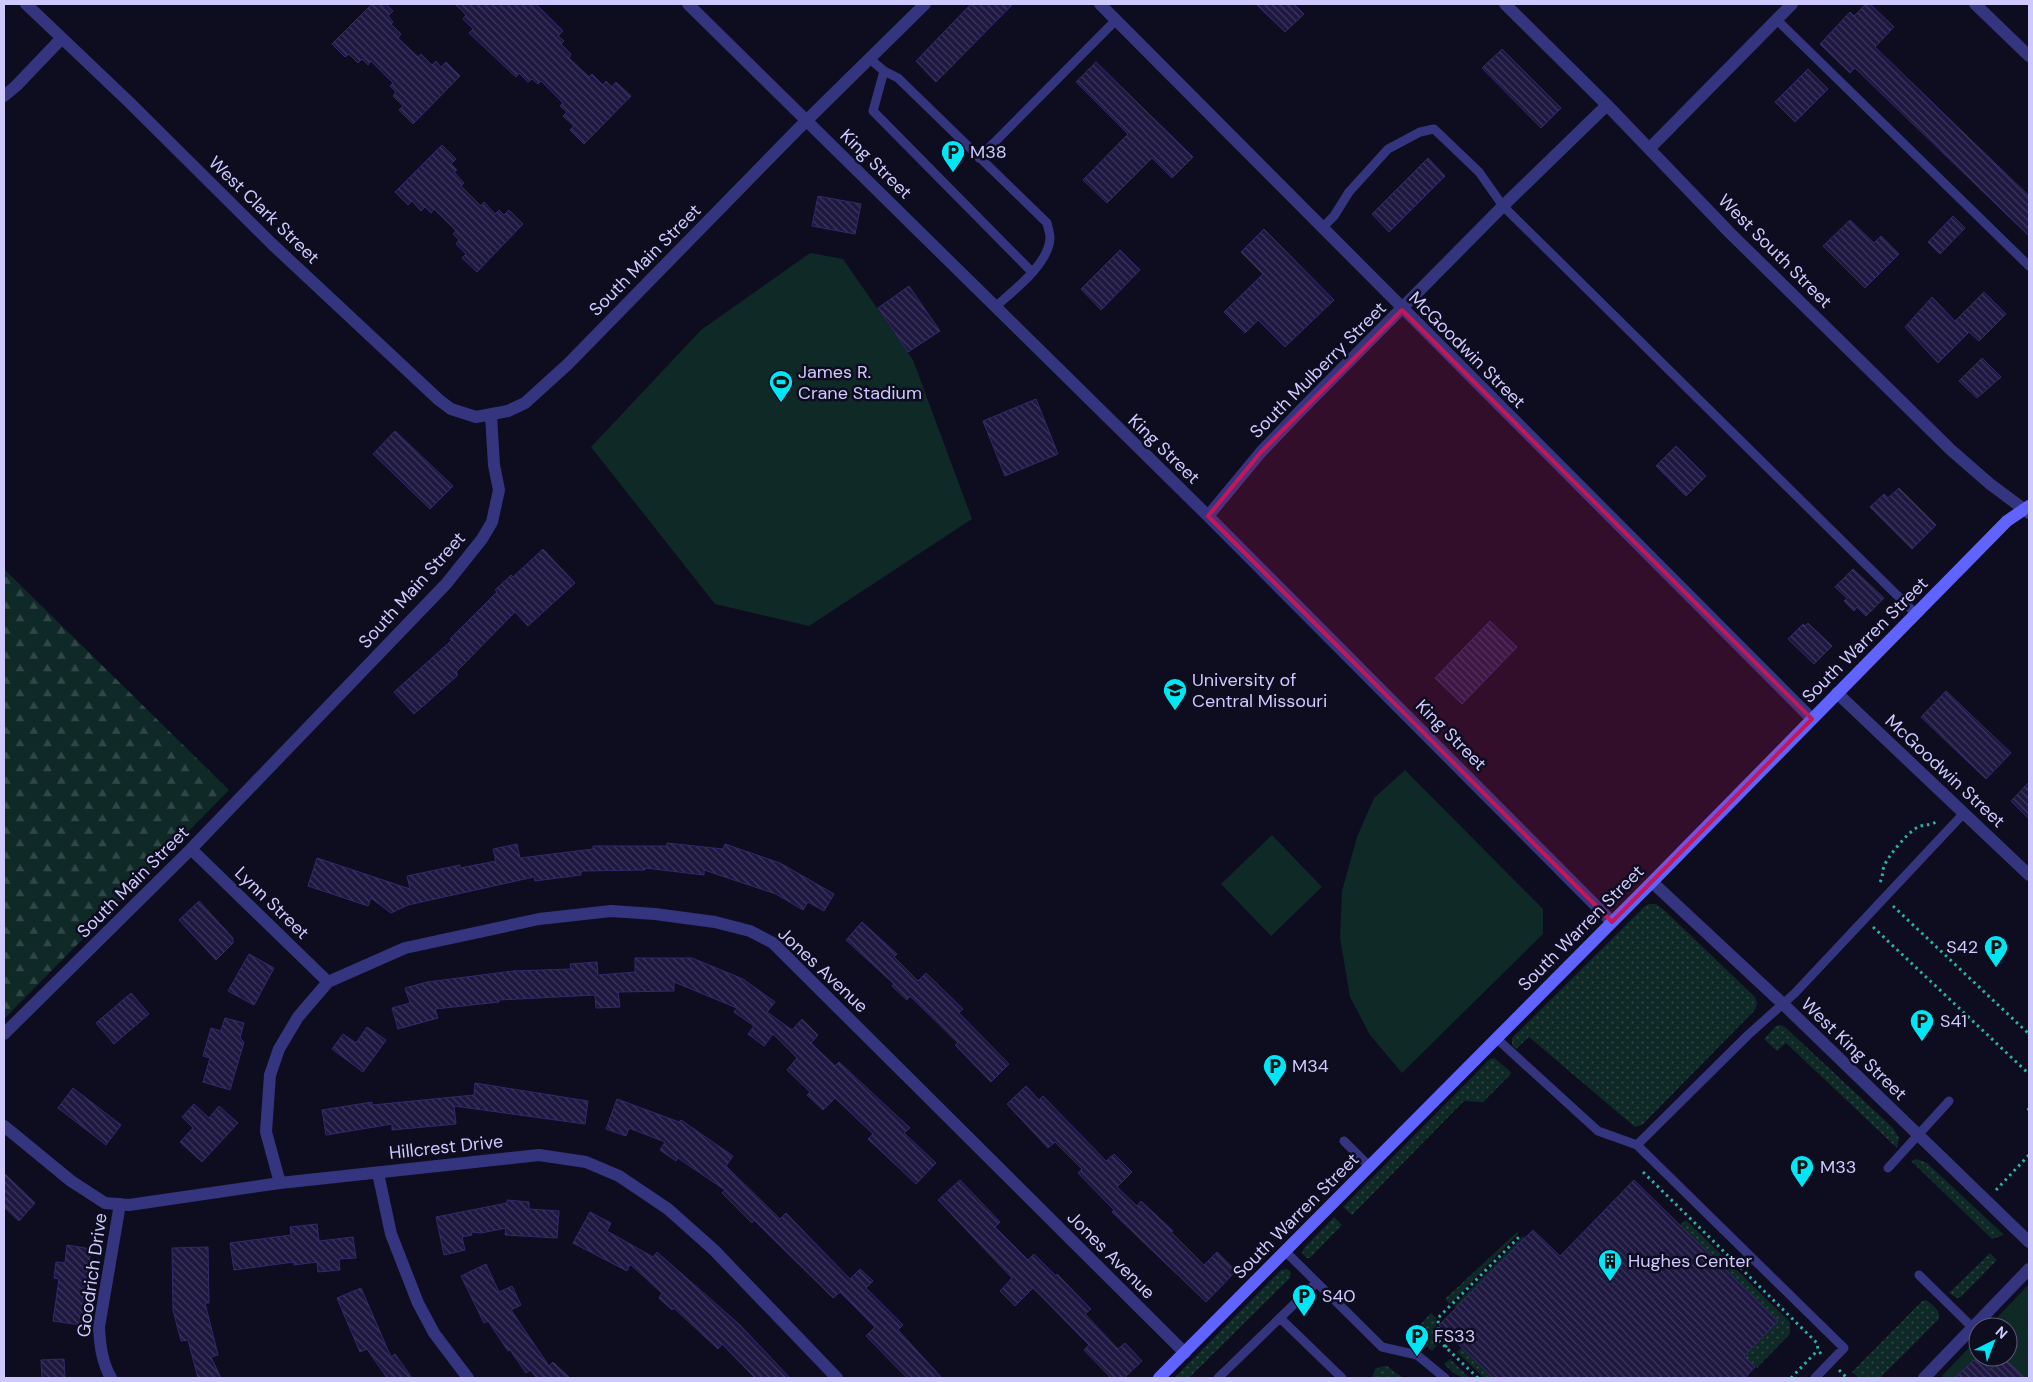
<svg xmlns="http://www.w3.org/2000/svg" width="2033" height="1382" font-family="'DM Sans',sans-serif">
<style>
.grass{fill:url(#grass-dots)}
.forest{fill:url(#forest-firs)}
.garden{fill:#0f2927}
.building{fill:url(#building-back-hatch);stroke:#33296d}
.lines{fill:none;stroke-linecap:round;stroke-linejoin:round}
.path{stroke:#2ab3a5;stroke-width:3;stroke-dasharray:2.5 4;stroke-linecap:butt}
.lane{stroke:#35357f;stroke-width:9}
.street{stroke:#35357f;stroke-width:12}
.secondary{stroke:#6163ff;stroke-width:12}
.marked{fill:#c2185b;fill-opacity:0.2;stroke:#c2185b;stroke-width:4;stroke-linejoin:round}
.labels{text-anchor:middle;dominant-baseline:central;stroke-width:5;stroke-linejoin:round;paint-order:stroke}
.poi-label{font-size:18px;fill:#cecaff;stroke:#0e0c1f;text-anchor:start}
.street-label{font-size:18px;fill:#cecaff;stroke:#0e0c1f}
</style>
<defs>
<pattern id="grass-dots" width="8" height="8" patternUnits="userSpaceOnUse" patternTransform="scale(1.25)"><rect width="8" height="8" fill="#0f2927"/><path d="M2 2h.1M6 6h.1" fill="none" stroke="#314747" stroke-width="1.8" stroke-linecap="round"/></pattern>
<pattern id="forest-firs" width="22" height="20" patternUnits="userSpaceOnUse" patternTransform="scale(1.25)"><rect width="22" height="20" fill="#0f2927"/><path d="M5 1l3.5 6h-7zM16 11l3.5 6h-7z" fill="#314747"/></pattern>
<pattern id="building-back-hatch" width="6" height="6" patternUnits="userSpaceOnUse" patternTransform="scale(1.25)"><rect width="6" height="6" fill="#1e1740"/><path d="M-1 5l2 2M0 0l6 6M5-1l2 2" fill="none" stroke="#3e375d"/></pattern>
</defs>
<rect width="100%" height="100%" fill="#0e0c1f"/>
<path class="grass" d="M1649,904h7l8,6 91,87 2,7 -2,6 -113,115 -7,2 -106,-90 -13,12 -4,-4v-7l133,-132z
M1780,1025l5,2 108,101 6,10 -2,10 -111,-105 -9,8 -13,-12 12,-13z
M1494,1058l17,14 -1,3 -27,27 -19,-1 -112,114 -9,-8 147,-148z
M1917,1159l10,4 77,72 -12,4 -81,-78z
M1334,1217l8,8 -32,33h-3l-5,-5 2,-5z
M1686,1220l104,102v12l-33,34 -13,-12 -64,-131z
M1517,1232l2,1 -69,71 -5,-5z
M1523,1236l2,2 -69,70 -2,-2z
M1990,1253l7,7 -36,37 -4,1 -8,-5z
M1287,1269l4,3 -1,6 -101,100h-15l107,-108z
M1926,1300c7,5 16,11 12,20l-58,58h-21l-7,-6 70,-71z
M1431,1313l5,5 1,27 -5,6 -16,-17 2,-7z
M1462,1347l31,31h-9l-27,-26z
M1450,1359l20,19c-12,0 -18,-6 -26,-14z
M1384,1366h3l16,12h-31l3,-9z"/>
<path class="forest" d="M4,569l225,221 -225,229z"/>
<path class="garden" d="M810,253l33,6 70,101 59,159 -163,107 -94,-22 -124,-157 110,-117z
M1405,770l138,139v25l-141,139 -32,-38 -20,-38 -10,-59 2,-47 15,-54 17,-39z
M1272,835l50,52 -51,49 -50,-52z
M2029,1284v94h-84l-3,-2 36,-38v19h30v-30h-20z"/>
<path class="building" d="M372,4h14l7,7 -5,5 5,6 -2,2 10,10 -3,4 20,19 3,-3 11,11 4,-4 5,6 5,-5 14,14 -47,48 -14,-14 4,-4 -10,-10 3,-4 -6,-6 3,-3 -22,-22 -3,4 -6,-6 -4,4 -9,-9 -4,3 -13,-13z
M455,4h81l27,27 -5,5 6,5 -3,3 10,10 -2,4 20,19 3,-3 11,11 3,-4 6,6 4,-5 15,14 -47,48 -14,-14 4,-4 -11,-10 4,-4 -7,-6 3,-3 -22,-22 -3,3 -6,-5 -4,3 -9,-9 -3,4 -47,-44 4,-4 -10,-10 3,-4z
M971,4h42l-77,78 -20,-21z
M1256,4h38l10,10 -19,18z
M1866,4h4l24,23 -19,20 154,149v40l-174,-168 -5,5 -30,-29 30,-32 4,4z
M1502,49l59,59 -20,20 -59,-60z
M1096,62l97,95 -21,21 -20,-20 -45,45 -24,-23 45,-46 -52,-52z
M1808,69l20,20 -33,33 -20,-20z
M442,145l14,14 -5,5 6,6 -3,2 10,11 -3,3 20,20 3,-4 11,12 4,-4 5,5 5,-5 14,14 -46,48 -15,-14 4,-4 -10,-10 3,-4 -6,-6 3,-3 -22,-22 -3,4 -6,-6 -4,4 -9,-10 -4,4 -13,-13z
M1428,158l17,18 -56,56 -17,-18z
M818,196l43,8 -6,30 -43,-8z
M1953,216l12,12 -25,26 -12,-12z
M1850,220l24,23 7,-7 18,18 -34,34 -42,-42z
M1264,229l70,71 -49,47 -27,-27 -13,13 -21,-21 39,-38 -22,-22z
M1120,250l20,20 -39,40 -20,-21z
M909,286l31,45 -32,21 -30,-44z
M1984,292l22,22 -27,27 -10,-9 -31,31 -33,-36 27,-30 23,24z
M1982,358l19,19 -24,21 -18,-17z
M1036,399l22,55 -53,22 -22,-55z
M395,431l58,55 -23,23 -57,-55z
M1676,446l30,30 -20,20 -30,-30z
M1899,488l37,37 -24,24 -42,-42 14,-13 4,4z
M543,549l32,34 -47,43 -13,-14 -59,60 2,3 -44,39 -20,-22 58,-52 -2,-1 47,-47 -2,-2 16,-15 2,2z
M1853,569l31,29 -18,18 -9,-9 -3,4 -10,-10 3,-3 -12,-11z
M1490,621l27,26 -55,57 -27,-26z
M1808,623l24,23 -18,18 -26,-25 15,-15 2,2z
M1946,691l65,62 -25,26 -65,-62z
M2029,782v37l-18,-18z
M667,843l56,6 2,-5 55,19 54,31 -10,17 -16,-9 -5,8 -27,-16 -72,-24v5l-59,-7v2l-64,1v4l-46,6 -1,-4 -126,28 -17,8 -20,-15 -3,8 -60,-20 9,-28 93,31 -3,-13 53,-11v3l36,-7 -3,-12 24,-5 3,14 73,-9v-3h74z
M199,901l34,37v5l-17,17 -37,-40z
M862,922l35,32 -3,3 24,24 8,-8 37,36 -4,4 50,51 -18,18 -36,-37 3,-2 -48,-47 -3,4 -15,-14 2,-2 -48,-44z
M249,954l25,14 -20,37 -26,-14z
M635,958h57l51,21 32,23 -8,10 25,18 10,-11 16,16 -7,8 24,23 4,-4 71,66 -6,5 32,30 -20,21 -48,-45 5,-5 -38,-36 -12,12 -16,-15 3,-3 -23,-22 10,-12 -24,-24 -9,12 -16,-12 6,-8 -20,-14 3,-4 -63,-26v9l-56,1 2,15 -24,1 -1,-13 -96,5v2l-64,7 3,9 -40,11 -6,-21 18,-5 -5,-15 22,-6 86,-11 58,-2 -1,-5 27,-2 1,13 37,-3z
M131,993l18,21 -35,30 -18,-21z
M225,1018l19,5 -4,15 4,4 -14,48 -27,-8 7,-24 -7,-2 8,-28 10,3z
M367,1027l19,13 -23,32 -31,-23 11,-15 13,9z
M475,1083l113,18 -3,23 -131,-18 2,18 -64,6v-6l-66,11 -4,-25 50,-8v3l102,-10z
M1026,1086l13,14 4,-4 63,65 8,-7 18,18 -15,15 20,19 4,-5 32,30 -2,1 33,33 13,-13 19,19 -30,31 -94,-90 2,-2 -36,-37 4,-4 -27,-27 -7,6 -41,-44z
M73,1088l48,37 -15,20 -48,-37z
M617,1099l62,23 2,-2 52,36 -7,10 54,53 6,-6 64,66 10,-10 13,12 -7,7 37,37 -5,5 44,48h-35l-41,-42 9,-9 -35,-35 -7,6 -79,-78 -2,3 -30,-30 3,-3 -47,-32 -2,3 -16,-11 5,-8 -36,-14 -3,8 -20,-7z
M194,1104l15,14 10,-12 19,17 -36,39 -22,-20 13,-14 -11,-11z
M4,1173l31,30 -16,18 -15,-14z
M960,1180l40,42 -5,5 33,33 6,-6 22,22 1,-2 34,35 -6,5 33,35 7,-6 17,18 -18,17h-13l-27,-28 5,-5 -56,-57 -18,18 -15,-15 12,-13 -74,-78z
M1634,1180l144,141 -34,35 11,11 -10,11h-252l-54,-53 94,-95 27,26z
M507,1200l22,2v7l30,2 -2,27 -52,-3 1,-7 -25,5 -10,-1 1,3 -10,2 3,13 -21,5 -8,-38 71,-14z
M590,1212l21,11 -4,8 46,26 4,-5 83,73 50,53h-35l-33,-34 -4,5 -44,-41 -2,2 -13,-12 3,-5 -32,-29 -3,7 -54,-28z
M317,1224l2,17 34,-4 3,21 -17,1 1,11 -22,2 -1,-10 -23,3v-3l-60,8 -4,-27 61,-8 -1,-8z
M67,1245l24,4 -7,46 8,2 -4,29 -35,-5 6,-42 -5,-1 2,-16 9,1z
M208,1247l1,56h-4l13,52 -7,2 10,21h-23l-10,-38 -7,1 -8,-31 -1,-62z
M486,1264l13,28 13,-6 9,19 -10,5 38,56 4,-4 17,16h-33l-7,-8 -4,3 -16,-23 -2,1 -20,-30 -4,2 -23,-47z
M361,1288l30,69 4,-3 17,24h-25l-20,-29 -7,3 -23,-54z
M1977,1357l13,13 13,-13 22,21h-70z
M64,1359l1,19h-23l-1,-18z"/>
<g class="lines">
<path class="path" d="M1880,882c3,-5 2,-10 4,-16 5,-11 23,-33 34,-39 6,-3 13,-1 19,-6
M1893,906l136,128
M1873,927l156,147
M2028,1108l1,2
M1643,1172l174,171 1,7 3,4
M1996,1190l33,-35
M1445,1347l8,-8
M1839,1370l8,8
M1478,1378l-39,-37 -1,-23 83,-83
M1791,1378l27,-28"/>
<path class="lane" d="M1776,19l253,247
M870,59l14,12 14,7 149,145c1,5 3,10 3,15 -1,26 -37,53 -55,69
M884,71l-11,40 159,161
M979,158l137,-138
M1322,228l12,-12 15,-24 39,-43 32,-17 14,-3 45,43 24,34 413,408
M1496,1038l102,93 39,14
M1344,1141l26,26
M1888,1168l61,-67
M1286,1252l96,95 35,8 28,23
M1919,1275l54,53
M1280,1318l62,60
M1218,1378l98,-95
M1815,1378l29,-30 -207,-203 111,-110 47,-42 169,-180"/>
<path class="street" d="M26,4l103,98 143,142 167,156 12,9 25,8 32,-6 17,-8 43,-39 230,-235 127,-125
M688,4l520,512 404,406
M1100,4l712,715
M1505,4l102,101 123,128 221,217 39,34 39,29
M1975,4l54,52
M4,96l12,-10 45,-47
M1649,149l143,-145
M1208,516l53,-64 42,-44 200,-202 104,-101
M1837,693l192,182
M191,849l137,133
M1652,882l130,121 247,239
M4,1034l187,-185 255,-265 36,-45 10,-17 7,-32 -5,-25 -3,-50
M4,1126l67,55 34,22 24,2 151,-22 259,-28 47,7 33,14 49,33 46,41 123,128
M378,1173l13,61 27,69 16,30 34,45
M280,1183l-14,-51 4,-57 9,-26 19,-32 30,-35 77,-34 134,-29 72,-8 44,3 60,8 35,9 23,12 412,410
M111,1378c-9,-16 -11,-32 -12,-51l21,-123
M1924,1378l105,-109"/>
<path class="secondary" d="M1159,1378l493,-496 355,-361 22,-15"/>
</g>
<path class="marked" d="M1402,310l410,409 -200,203 -404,-406 53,-64z"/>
<defs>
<g id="parking-pin" transform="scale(1.25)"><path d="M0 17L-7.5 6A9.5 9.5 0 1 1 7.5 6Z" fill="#00e6f5" stroke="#0e0c1f"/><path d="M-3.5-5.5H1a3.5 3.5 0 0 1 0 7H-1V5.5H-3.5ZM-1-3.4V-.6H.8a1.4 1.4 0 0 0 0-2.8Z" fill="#111"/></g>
<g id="stadium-pin" transform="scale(1.25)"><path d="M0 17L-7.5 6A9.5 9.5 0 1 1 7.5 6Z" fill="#00e6f5" stroke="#0e0c1f"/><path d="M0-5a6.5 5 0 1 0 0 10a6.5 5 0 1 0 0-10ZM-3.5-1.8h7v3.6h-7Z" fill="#111"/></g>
<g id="university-pin" transform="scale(1.25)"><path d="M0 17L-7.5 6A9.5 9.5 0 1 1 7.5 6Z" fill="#00e6f5" stroke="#0e0c1f"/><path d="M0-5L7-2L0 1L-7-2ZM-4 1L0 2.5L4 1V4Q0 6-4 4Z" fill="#111"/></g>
<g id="building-pin" transform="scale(1.25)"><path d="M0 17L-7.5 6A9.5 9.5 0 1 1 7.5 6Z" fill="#00e6f5" stroke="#0e0c1f"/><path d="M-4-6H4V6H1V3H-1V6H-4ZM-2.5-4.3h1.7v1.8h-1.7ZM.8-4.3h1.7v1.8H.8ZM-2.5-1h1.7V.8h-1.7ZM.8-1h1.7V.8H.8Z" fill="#111"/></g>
</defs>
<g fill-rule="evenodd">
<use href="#parking-pin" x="953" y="152"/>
<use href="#stadium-pin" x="781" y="382"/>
<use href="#university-pin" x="1175" y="690"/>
<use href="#parking-pin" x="1996" y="947"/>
<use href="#parking-pin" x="1922" y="1021"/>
<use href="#parking-pin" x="1275" y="1066"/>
<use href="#parking-pin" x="1802" y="1167"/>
<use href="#building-pin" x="1610" y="1261"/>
<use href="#parking-pin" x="1304" y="1296"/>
<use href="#parking-pin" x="1417" y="1336"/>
</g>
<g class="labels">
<g class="poi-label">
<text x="970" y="152">M38</text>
<text x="798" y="372">James R.<tspan x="798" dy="21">Crane Stadium</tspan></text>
<text x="1192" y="680">University of<tspan x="1192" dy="21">Central Missouri</tspan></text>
<text x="1978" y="947" text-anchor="end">S42</text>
<text x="1940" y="1021">S41</text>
<text x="1292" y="1066">M34</text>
<text x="1820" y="1167">M33</text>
<text x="1628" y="1261">Hughes Center</text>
<text x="1322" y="1296">S40</text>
<text x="1434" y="1336">FS33</text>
</g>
<g class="street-label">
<text transform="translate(876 164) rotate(44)">King Street</text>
<text transform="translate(264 210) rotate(44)">West Clark Street</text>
<text transform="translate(1775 251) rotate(45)">West South Street</text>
<text transform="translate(645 260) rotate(-45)">South Main Street</text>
<text transform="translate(1467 350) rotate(45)">McGoodwin Street</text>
<text transform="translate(1318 370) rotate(-45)">South Mulberry Street</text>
<text transform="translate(1164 449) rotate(44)">King Street</text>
<text transform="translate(412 590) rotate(-48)">South Main Street</text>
<text transform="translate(1865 640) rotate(-45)">South Warren Street</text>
<text transform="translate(1451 735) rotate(45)">King Street</text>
<text transform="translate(1945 771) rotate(43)">McGoodwin Street</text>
<text transform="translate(133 882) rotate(-45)">South Main Street</text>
<text transform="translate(272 903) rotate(44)">Lynn Street</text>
<text transform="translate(1581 928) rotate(-45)">South Warren Street</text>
<text transform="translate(823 970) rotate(43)">Jones Avenue</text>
<text transform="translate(1854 1049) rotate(44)">West King Street</text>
<text transform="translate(446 1147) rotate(-6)">Hillcrest Drive</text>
<text transform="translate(1296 1216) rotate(-45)">South Warren Street</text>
<text transform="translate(1111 1255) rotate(45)">Jones Avenue</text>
<text transform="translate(92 1275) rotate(-82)">Goodrich Drive</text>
</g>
</g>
<rect width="2033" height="1382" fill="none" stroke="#cecaff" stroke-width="10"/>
<g transform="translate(1993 1342) rotate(42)"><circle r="24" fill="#0e0c1f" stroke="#5b5879"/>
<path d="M0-4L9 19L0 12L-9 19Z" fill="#00e6f5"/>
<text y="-8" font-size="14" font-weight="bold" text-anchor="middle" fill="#cecaff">N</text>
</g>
</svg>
